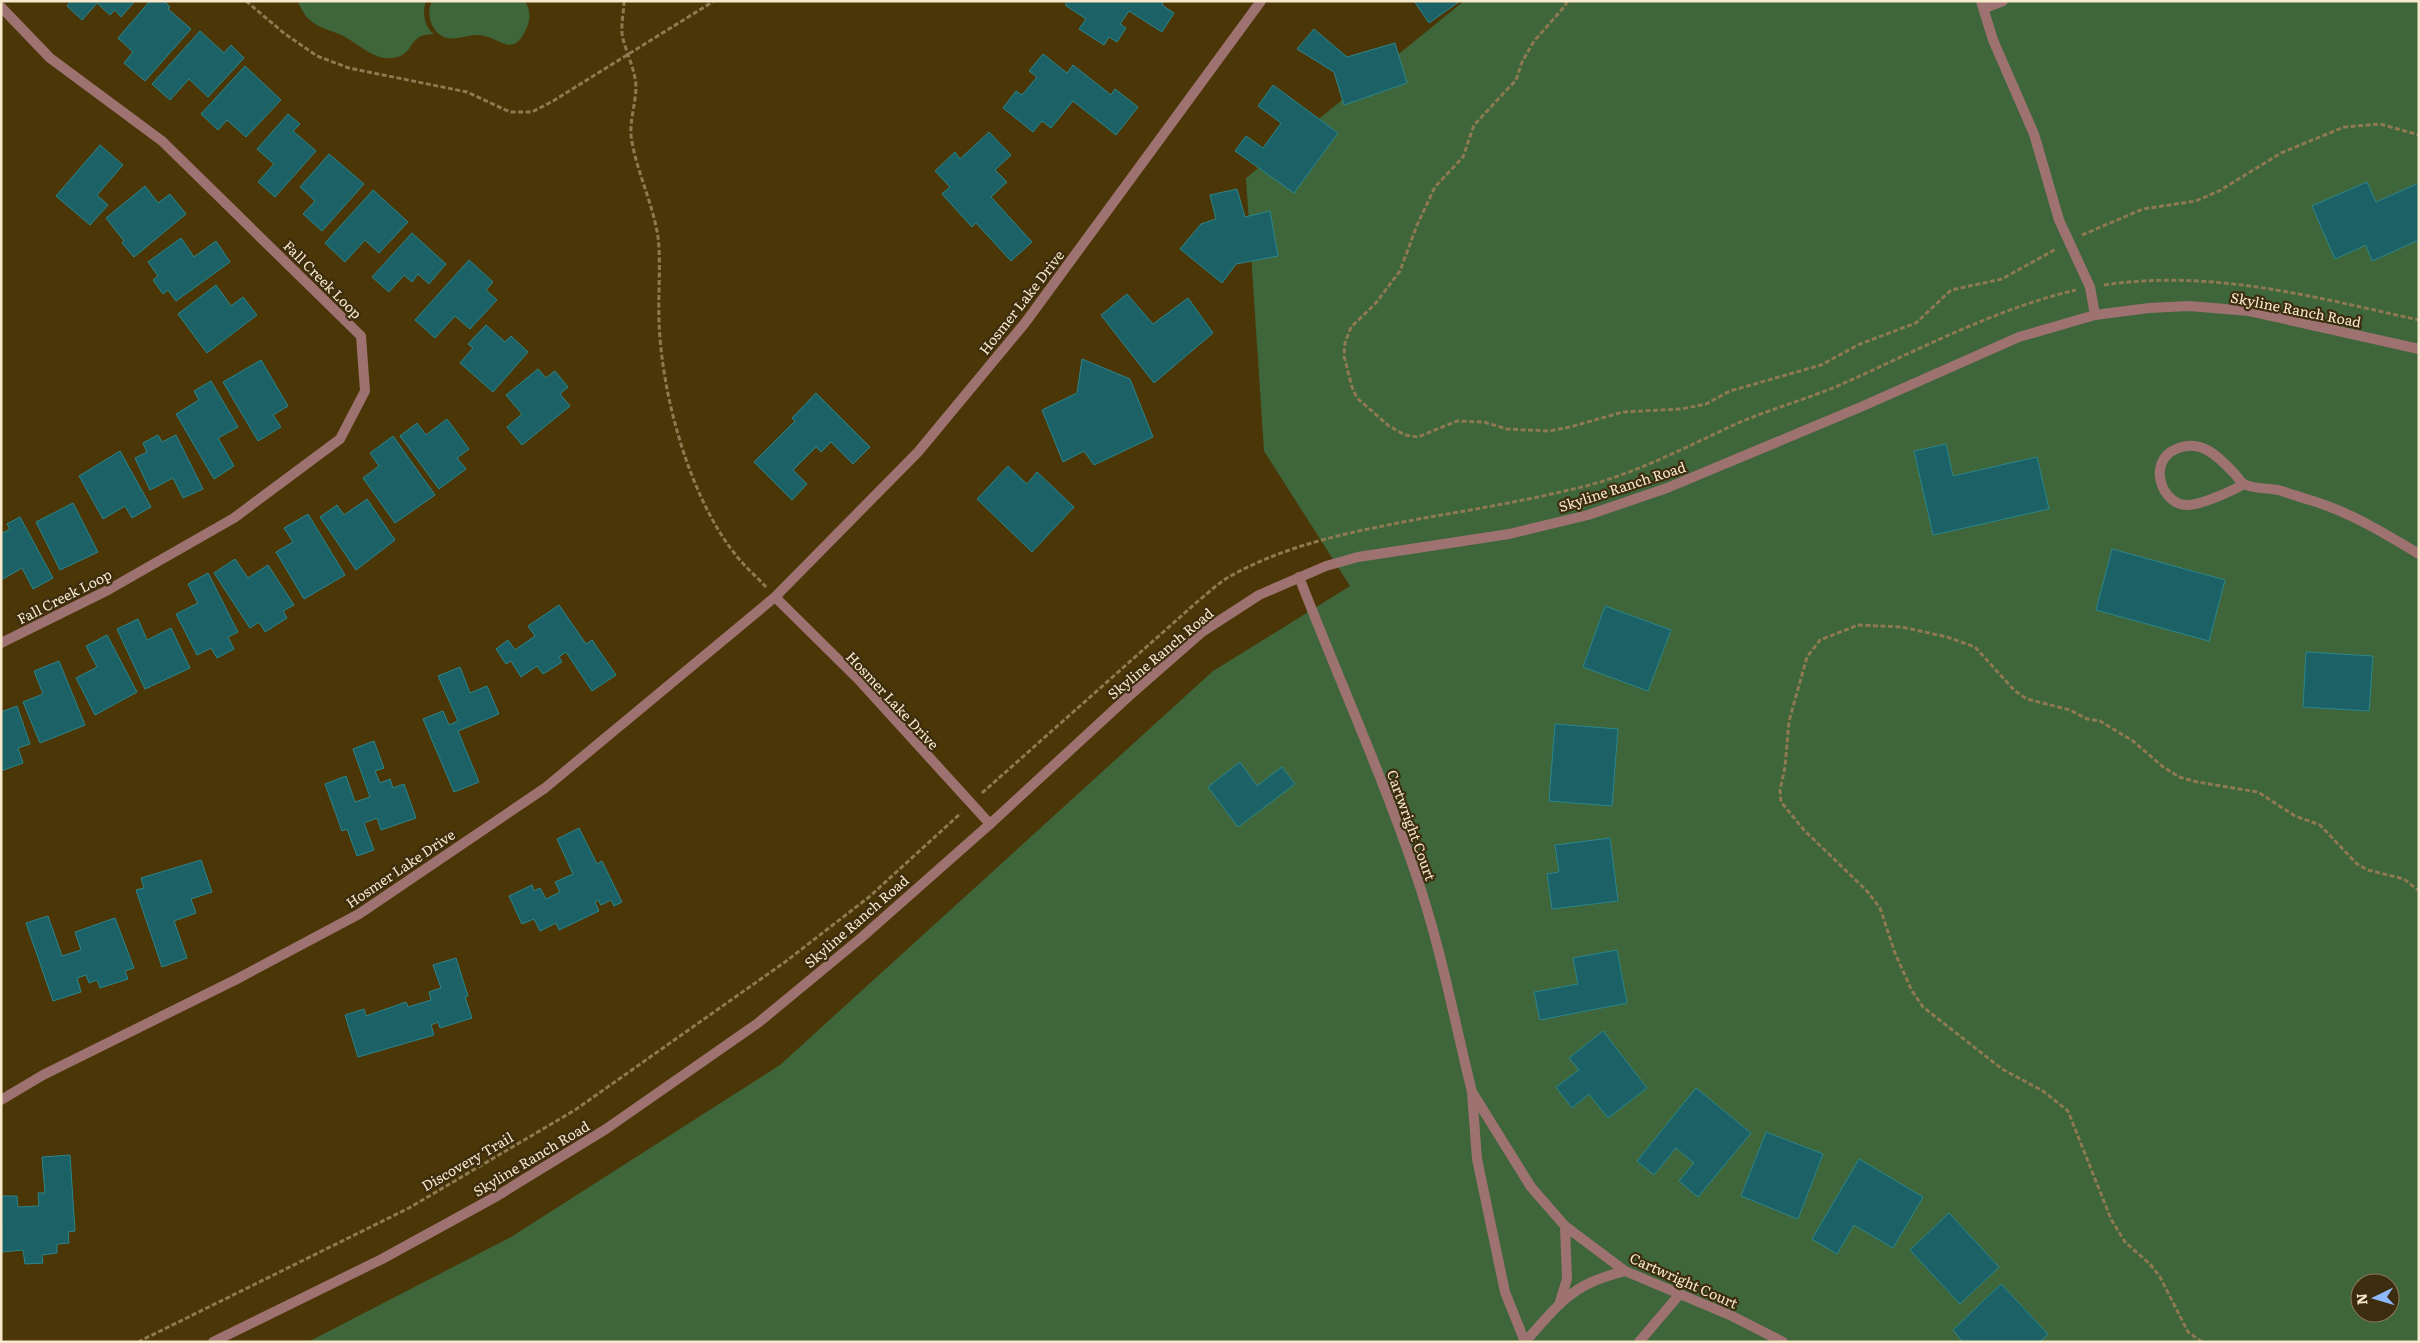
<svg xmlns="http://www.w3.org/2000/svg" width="2420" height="1343" font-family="Literata,serif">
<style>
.green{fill:#3f653a;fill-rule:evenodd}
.building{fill:#1b6165;stroke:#2b868c}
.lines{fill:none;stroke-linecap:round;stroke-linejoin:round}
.path{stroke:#8d7a52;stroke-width:3;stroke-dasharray:5 2.5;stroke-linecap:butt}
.service{stroke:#9e7271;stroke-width:10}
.minor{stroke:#9e7271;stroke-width:10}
.tertiary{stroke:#9e7271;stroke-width:10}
.labels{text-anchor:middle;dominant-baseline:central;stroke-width:4.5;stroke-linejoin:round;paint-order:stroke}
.street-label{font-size:14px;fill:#f9e9cc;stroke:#3d2d0f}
</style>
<rect width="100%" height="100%" fill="#4b3607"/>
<path class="green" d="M297,1h129c-4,11 -2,26 8,33 -25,0 -19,16 -34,22 -24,9 -39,-12 -59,-21 -10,-5 -23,-7 -31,-15 -6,-4 -9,-13 -13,-19z
M432,1h93c5,9 6,16 2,26 -14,34 -27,9 -49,8 -10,0 -21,5 -31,3 -15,-4 -22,-24 -15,-37z
M1464,1h955v1341h-2111l203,-105 269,-172 433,-394 137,-85 -86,-135 -18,-273zM2360,1283h30v30h-30z"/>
<path class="building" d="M71,1h64l-14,16 -6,-7 -5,5 -13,-12 -15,17 -15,-14z
M150,1h14l6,6 -2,2 23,20 -46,52 -21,-18 9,-11 -15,-14z
M1068,1h96l-2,4 12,8 -12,19 -33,-21 -9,13 6,4 -9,14 -8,-5 -5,8 -25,-16 7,-10 -21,-14z
M1414,1h46l-31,22z
M1314,29l33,28 48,-14 12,40 -63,22 -10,-33 -37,-23z
M200,31l24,22 7,-8 13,13 -36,39 -19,-18 -19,21 -18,-16z
M1043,54l24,19 6,-8 38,30 4,-6 23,18 -22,28 -43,-34 -22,27 -9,-7 -9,11 -30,-24 13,-17 6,4 15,-18 -8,-6z
M245,66l36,34 -35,37 -19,-17 -9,10 -17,-16z
M1273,85l65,48 -44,60 -59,-42 11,-15 17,12 18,-25 -23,-17z
M288,114l12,10 -7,7 23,20 -41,46 -17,-15 16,-18 -17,-15z
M989,132l22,23 -16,15 12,12 -16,15 41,45 -21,19 -35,-38 -4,4 -30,-33 8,-7 -15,-16 20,-19 5,7z
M100,145l23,20 -26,30 11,10 -18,20 -34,-29z
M329,154l35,30 -42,47 -19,-17 12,-13 -15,-14z
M2367,182l9,20 43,-19v57l-47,21 -6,-16 -31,14 -23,-53z
M145,186l13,17 12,-9 16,20 -52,43 -12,-14 2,-2 -18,-23z
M1237,189l8,28 25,-6 8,45 -42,8 -14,19 -42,-34 21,-25 15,-5 -6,-24z
M373,190l35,32 -29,31 -14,-13 -20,22 -20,-19z
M412,233l34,31 -17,20 -11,-10 -6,8 -8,-7 -15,17 -17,-15z
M181,238l13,19 22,-16 14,21 -54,39 -8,-11 -5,4 -10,-14 5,-4 -10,-14z
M469,260l24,22 -7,8 11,10 -27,29 -15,-13 -20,22 -20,-18z
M216,285l15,21 12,-9 14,18 -50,38 -29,-39z
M1127,294l26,30 35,-26 25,35 -59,50 -53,-68z
M486,325l19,17 6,-6 17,16 -35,40 -33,-29 13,-15 -5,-4z
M1082,359l48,20 23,58 -59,28 -10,-14 -21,11 -21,-52 35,-17z
M261,360l27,46 -15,9 8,12 -23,14 -35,-59z
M538,369l8,9 9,-7 13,16 -8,7 10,12 -48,39 -15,-18 15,-13 -16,-19z
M211,381l27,46 -20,11 16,28 -20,13 -38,-65 23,-14 -5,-9z
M816,393l54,54 -17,17 -22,-22 -10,10 -5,-5 -23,23 14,14 -15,16 -38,-38 41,-41 -3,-3z
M447,419l22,30 -12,9 9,11 -27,20 -39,-53 17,-13 9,12z
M158,435l4,7 14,-7 27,54 -20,9 -10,-20 -23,12 -15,-32 12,-6 -4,-9z
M393,436l42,59 -40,28 -32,-45 16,-12 -9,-13z
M1946,444l7,32 84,-19 12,52 -116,26 -19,-84z
M120,451l31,56 -19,11 -7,-12 -22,13 -24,-43z
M1008,466l19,18 10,-12 37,35 -42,45 -55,-53z
M367,499l28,41 -39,30 -36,-53 17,-12 7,10z
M73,503l25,49 -38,18 -24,-48z
M308,514l37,61 -41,24 -28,-47 17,-10 -9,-14z
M20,517l33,61 -20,11 -11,-21 -21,12v-46l9,-5 -3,-5z
M2112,549l113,31 -16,61 -113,-31z
M235,559l13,19 20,-13 26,40 -11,6 4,7 -22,14 -6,-10 -9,6 -36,-55z
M208,573l30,59 -10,5 6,12 -17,9 -6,-10 -14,7 -21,-41 22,-11 -10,-19z
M559,605l27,39 6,-4 24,35 -24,16 -26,-39 -7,5 3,5 -19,12 -6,-8 -16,11 -10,-16 -5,3 -10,-15 12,-9 7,10 20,-14 -7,-10z
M1605,606l66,24 -23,61 -65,-24z
M138,619l9,21 24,-12 19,40 -45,21 -28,-60z
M107,635l30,57 -42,23 -19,-37 21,-11 -11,-21z
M2306,652l67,4 -4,55 -66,-4z
M59,661l26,64 -45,18 -17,-41 20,-8 -9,-23z
M460,667l10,26 17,-7 12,28 -41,17 21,51 -25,10 -31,-73 20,-8 6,14 9,-4 -20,-45z
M17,706l13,38 -12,4 5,15 -22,8v-59z
M1555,724l63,5 -6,77 -63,-5z
M374,741l10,27 -9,3 5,12 10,-4 3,9 11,-4 12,34 -35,12 -4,-12 -13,5 10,27 -17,6 -10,-27 -5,2 -17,-47 21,-8 9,26 15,-5 -17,-48z
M1240,762l17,24 25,-19 13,17 -57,43 -30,-40z
M579,828l18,36 5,-3 20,41 -8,4 -3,-6 -10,5 -3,-5 -3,2 4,9 -40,19 -3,-7 -16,8 -6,-12 -12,5 -13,-28 23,-11 2,6 6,-3 6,11 14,-7 -5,-10 18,-8 -16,-35z
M1610,838l8,63 -66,8 -5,-35 12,-2 -4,-27z
M201,860l11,32 -21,7 5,14 -22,8 13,37 -25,9 -26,-77 8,-2 -3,-10z
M48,916l14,40 19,-6 -6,-18 40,-14 19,50 -9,3 3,8 -28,9 -3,-8 -8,3 -3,-8 -9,3 4,14 -28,9 -27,-78z
M1617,950l10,53 -87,17 -6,-28 44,-8 -5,-26z
M456,958l12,38 -3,1 7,21 -32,10 -2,-6 -7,3 3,10 -76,22 -13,-42 19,-6 2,7 40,-14 2,5 23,-7 -2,-8 12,-4 -8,-23z
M1603,1031l44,57 -39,30 -19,-24 -17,14 -16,-21 23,-17 -10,-12z
M1696,1088l55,45 -53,64 -19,-16 15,-18 -18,-15 -22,27 -17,-14z
M1766,1132l57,22 -25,65 -57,-23z
M70,1155l5,76 -7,1 1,11 -12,1v9l-15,2 1,8 -18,1 -2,-14 -21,2 -1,-56h16l1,11 21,-1 -1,-13h7l-3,-36z
M1859,1159l64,38 -30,51 -39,-23 -17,29 -25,-15z
M1949,1213l50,54 -39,37 -50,-54z
M2001,1284l47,50 -8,8h-77l-10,-12z"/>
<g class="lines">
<path class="path" d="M246,1l39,33 32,22 32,12 118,24 43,20h22l21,-11 161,-100
M624,1c0,11 -4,27 -1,38 4,15 12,31 13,47 0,19 -8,37 -4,56 6,33 21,62 26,95 3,27 0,55 1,83 2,73 30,176 76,234 9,12 21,22 31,33
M1567,1l-2,5 -31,35 -12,21 -6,18 -42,45 -11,32 -28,30 -18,38 -17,46 -25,33 -24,23 -6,16 -1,13 8,31 5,11 32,28 16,9 13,2 39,-16 27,1 23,7 42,2 21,-4 53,-15 58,-3 25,-5 24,-13 91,-26 39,-21 56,-21 35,-33 51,-11 54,-30
M2082,235l61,-26 53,-8 23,-10 62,-38 63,-26 36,-3 39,11
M2104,285c108,-16 210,12 315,35
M982,793l215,-191c10,-8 19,-17 30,-24 61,-35 129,-47 197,-60 54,-9 109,-19 162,-32 53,-14 102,-40 152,-63 33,-14 69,-24 102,-38 74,-33 157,-77 236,-95
M138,1342l271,-134 166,-98 210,-148 84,-65 92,-84
M2202,1342l-14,-10 -28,-55 -10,-13 -25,-22 -14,-23 -43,-108 -25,-20 -41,-22 -79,-62 -11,-16 -17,-38 -15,-45 -13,-17 -63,-61 -23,-28 -1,-12 5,-23 4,-46 18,-64 13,-17 38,-15 44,2 45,10 28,10 40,44 12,8 43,11 17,9 13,2 33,20 29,25 17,11 18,5 61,10 37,24 25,9 37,39 11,6 36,9 15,12"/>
<path class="service" d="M1981,1l12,39 41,94 25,86 31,67 5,28
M1985,8l18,-7
M1639,1342l40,-47"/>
<path class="minor" d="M1,7l49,51 112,83 199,195 4,55 -25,48 -106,79 -126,72 -107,53
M2244,484c-12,7 -43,21 -56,21 -26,1 -42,-43 -12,-56 24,-11 42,7 58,24 3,3 6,9 10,11 9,5 24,4 34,6 11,3 21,7 32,10 40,12 74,33 109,54
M1299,577c38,98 82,195 116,295 25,71 39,147 57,220
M990,824l-132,-145 -83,-82 143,-145 107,-129 236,-322
M1,1100l42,-25 194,-96 122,-65 186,-126 230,-191
M1559,1305l8,-26 -2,-53
M1525,1342l-20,-50 -28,-133 -5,-67 59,95 34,39 60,45 107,45 51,26
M1525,1342c20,-22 40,-49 67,-60 10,-5 22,-8 33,-11"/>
<path class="tertiary" d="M213,1342l169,-83 115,-63 109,-67 152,-106 103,-85 129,-114 139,-128 73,-64 57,-37 67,-29 32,-9 151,-23 79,-19 79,-27 196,-82 156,-69 76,-22 54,-7 40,-2 60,5 170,38"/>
</g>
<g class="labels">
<g class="street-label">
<text transform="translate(323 279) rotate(45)">Fall Creek Loop</text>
<text transform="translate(1021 302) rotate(-52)">Hosmer Lake Drive</text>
<text transform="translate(2296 309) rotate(11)">Skyline Ranch Road</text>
<text transform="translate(1622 486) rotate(-18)">Skyline Ranch Road</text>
<text transform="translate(64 596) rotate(-27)">Fall Creek Loop</text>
<text transform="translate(1160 653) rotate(-40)">Skyline Ranch Road</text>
<text transform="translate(893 700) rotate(47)">Hosmer Lake Drive</text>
<text transform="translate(1412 825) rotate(70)">Cartwright Court</text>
<text transform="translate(400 868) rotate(-34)">Hosmer Lake Drive</text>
<text transform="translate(856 921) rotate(-41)">Skyline Ranch Road</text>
<text transform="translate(531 1158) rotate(-31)">Skyline Ranch Road</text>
<text transform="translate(467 1161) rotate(-30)">Discovery Trail</text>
<text transform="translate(1684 1280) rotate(24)">Cartwright Court</text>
</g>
</g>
<rect width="2420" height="1343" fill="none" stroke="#f9e9cc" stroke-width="5"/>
<g transform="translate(2375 1298) rotate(265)"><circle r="24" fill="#3d2d0f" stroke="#88785b"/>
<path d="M0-4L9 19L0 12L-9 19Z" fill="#91b8fd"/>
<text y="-8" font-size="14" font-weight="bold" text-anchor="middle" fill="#f9e9cc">N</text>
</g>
</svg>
